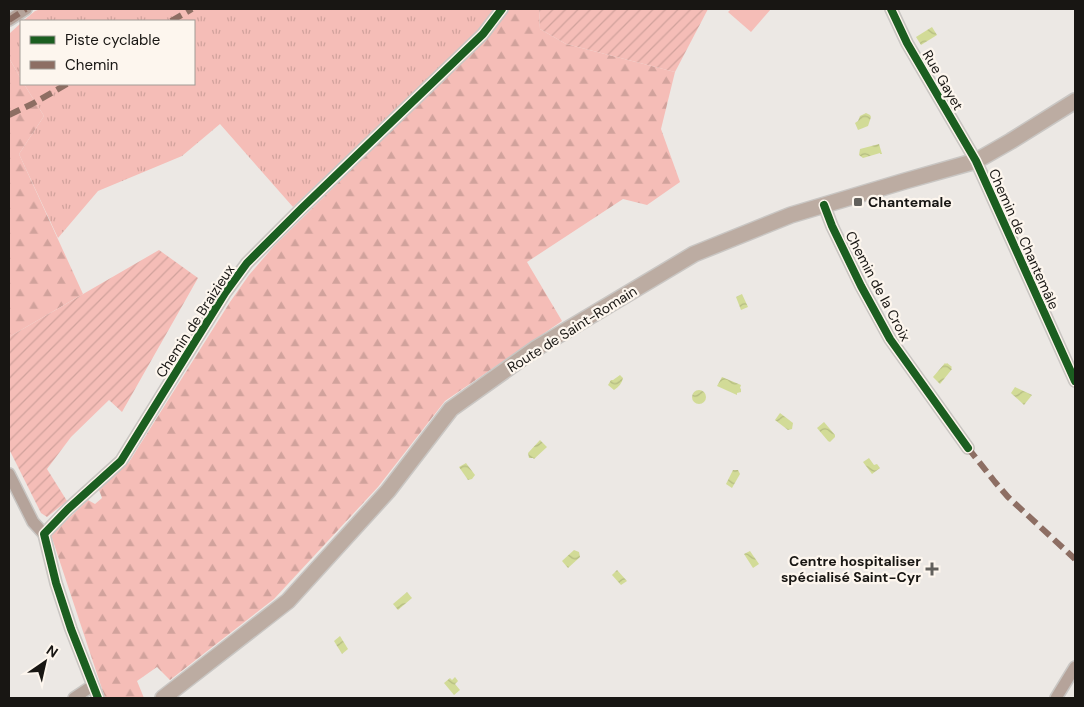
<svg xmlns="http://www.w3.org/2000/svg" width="1084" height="707" viewBox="0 0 1084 707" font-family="'DM Sans',sans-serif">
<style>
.grass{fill:url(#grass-tufts)}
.forest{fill:url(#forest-firs)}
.garden{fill:url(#garden-furrows)}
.pitch{fill:#f5bdb7}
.water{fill:url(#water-waves)}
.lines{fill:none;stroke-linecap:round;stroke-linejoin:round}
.minor-casing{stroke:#c9c6c3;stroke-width:14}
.secondary-casing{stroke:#c9c6c3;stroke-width:18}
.minor{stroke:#b5a39a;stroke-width:11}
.secondary{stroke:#bcaca2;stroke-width:15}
.quiet{stroke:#8d6e63;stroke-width:6;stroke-dasharray:12 6;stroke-linecap:butt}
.cycleway-casing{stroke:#fdf6ee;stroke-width:11}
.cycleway{stroke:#1b5e20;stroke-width:8}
.poi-dot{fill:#62605c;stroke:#fdf6ee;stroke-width:2}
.labels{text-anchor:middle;stroke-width:4.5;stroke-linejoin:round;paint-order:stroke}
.street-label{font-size:14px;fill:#181613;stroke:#fdf6ee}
.poi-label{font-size:14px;font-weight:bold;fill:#181613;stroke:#fdf6ee;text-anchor:start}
</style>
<defs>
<pattern id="grass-tufts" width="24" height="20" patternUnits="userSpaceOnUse" patternTransform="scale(1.25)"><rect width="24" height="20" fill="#f5bdb7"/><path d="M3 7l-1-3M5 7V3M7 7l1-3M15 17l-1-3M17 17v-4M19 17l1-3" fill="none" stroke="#d1a29c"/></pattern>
<pattern id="forest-firs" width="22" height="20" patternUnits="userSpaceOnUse" patternTransform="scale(1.25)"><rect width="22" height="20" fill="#f5bdb7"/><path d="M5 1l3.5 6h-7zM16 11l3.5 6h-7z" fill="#d1a29c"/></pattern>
<pattern id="garden-furrows" width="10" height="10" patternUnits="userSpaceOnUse" patternTransform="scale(1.25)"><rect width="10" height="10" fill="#f5bdb7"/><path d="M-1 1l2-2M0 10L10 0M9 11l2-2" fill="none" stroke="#d1a29c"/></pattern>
<pattern id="water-waves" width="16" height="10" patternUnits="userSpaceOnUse" patternTransform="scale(1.25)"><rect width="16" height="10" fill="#d2db97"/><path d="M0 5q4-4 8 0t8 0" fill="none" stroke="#b4bb81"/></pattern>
</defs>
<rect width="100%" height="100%" fill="#ece8e4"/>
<!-- grass -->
<g class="grass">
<polygon points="41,9 497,9 479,30 293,207 220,124 182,156 98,191 58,238 19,154 44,116 24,84 194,84 194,21 23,21 35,11"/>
<polygon points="21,23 21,79 9,58 9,34"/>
</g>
<!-- forest -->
<g class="forest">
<polygon points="507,9 539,9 540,29 566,44 675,72 661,129 680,182 647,205 623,199 527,262 562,321 445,401 378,487 274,599 170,680 157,667 137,681 144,698 105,698 51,535 88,500 95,504 102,498 99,490 129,462 230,302 249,275 274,246 486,37"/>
<polygon points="9,58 21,79 21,84 24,84 44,116 19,154 83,294 9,337"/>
</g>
<!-- garden -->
<g class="garden">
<polygon points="539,9 708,9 675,72 566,44 540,29"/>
<polygon points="159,250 198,278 122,412 109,400 71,437 47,469 67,501 47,517 41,513 9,449 9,337"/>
</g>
<!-- pitch -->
<polygon class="pitch" points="731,9 771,9 751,32 728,12"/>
<!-- water -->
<g class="water">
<polygon points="932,27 937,35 921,45 916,37"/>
<polygon points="866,113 870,115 871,117 868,126 858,130 855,123 858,121 860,116"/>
<polygon points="879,144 882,154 880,154 880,153 863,158 859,155 860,149"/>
<polygon points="742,294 748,307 741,310 736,297"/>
<polygon points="945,363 946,364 947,363 952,367 951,368 952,369 940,384 933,377"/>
<path d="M620 375 623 378C622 383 619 387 614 390L608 385 611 380H613Z"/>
<polygon points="722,377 741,385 740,388 741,389 741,392 737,393 737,395 717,386"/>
<polygon points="1015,387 1032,395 1024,405 1011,393"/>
<circle cx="699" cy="397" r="7"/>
<polygon points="780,413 793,423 792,429 788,430 775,420"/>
<polygon points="824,422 835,435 835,437 830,442 828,441 817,428"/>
<polygon points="540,440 547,447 534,459 533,458 529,458 528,453"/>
<polygon points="869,458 874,465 877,464 880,468 872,474 863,462"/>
<polygon points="466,463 475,475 472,479 468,480 459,467"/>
<polygon points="733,470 738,470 740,474 732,488 726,484"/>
<polygon points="574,550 579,552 580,557 568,568 562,561"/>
<polygon points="750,551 759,564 753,568 744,554"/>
<polygon points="617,570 627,581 621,585 612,575"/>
<polygon points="407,592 412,598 398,610 393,604"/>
<polygon points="340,636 348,649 342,654 334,641"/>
<polygon points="455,677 458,681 455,684 460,690 454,695 444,683 450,678 452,680"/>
</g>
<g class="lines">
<!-- minor casing -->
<g class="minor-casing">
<g id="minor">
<polyline points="891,9 907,43 976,161 1075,381"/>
<polyline points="9,20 26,9"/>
<polyline points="824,205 832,226 861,286 890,339 968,448"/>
<polyline points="9,474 33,522 44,534"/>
<polyline points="74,698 92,686"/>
<polyline points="98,698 71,629 56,583 44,534 68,509 121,461 225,293 247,263 302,208 483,34 502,9"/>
<polyline points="1056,698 1075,667"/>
</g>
</g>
<!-- secondary casing -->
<g class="secondary-casing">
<polyline id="secondary" points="163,698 288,601 388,491 451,409 535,349 694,254 791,215 905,181 976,161 1011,141 1075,101"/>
</g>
<!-- minor -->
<use href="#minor" class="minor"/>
<!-- secondary -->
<use href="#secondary" class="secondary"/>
<!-- quiet -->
<g class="quiet">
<polyline points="9,20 26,9"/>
<polyline points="171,21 192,9"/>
<polyline points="9,115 32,104 67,84"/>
<polyline points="968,448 995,482 1008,497 1075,559"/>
</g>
<!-- cycleway casing -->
<g class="cycleway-casing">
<g id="cycleway">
<polyline points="891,9 907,43 976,161 1075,381"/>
<polyline points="824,205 832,226 861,286 890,339 968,448"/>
<polyline points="98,698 71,629 56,583 44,534 68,509 121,461 225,293 247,263 302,208 483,34 502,9"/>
</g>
</g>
<!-- cycleway -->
<use href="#cycleway" class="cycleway"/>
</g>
<!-- markers -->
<g class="poi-dot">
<rect x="853" y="197" width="10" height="10" rx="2.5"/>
<path d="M929.5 561.5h5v5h5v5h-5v5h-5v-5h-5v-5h5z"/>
</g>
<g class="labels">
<!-- street labels -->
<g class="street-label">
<text transform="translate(943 80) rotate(60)" y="5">Rue Gayet</text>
<text transform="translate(1024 239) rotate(66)" y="5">Chemin de Chantemâle</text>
<text transform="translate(878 286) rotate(62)" y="5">Chemin de la Croix</text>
<text transform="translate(195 321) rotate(-57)" y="5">Chemin de Braizieux</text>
<text transform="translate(572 329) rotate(-32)" y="5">Route de Saint-Romain</text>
</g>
<!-- poi labels -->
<g class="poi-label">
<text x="868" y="207">Chantemale</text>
<text x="921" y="566" text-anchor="end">Centre hospitaliser<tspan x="921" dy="16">spécialisé Saint-Cyr</tspan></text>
</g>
</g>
<!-- border -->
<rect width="1084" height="707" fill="none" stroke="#181613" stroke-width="20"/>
<!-- legend -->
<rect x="20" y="20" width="175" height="65" fill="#fdf6ee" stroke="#a19c96"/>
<rect x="30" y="36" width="25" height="8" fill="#1b5e20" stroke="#a19c96"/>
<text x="65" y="45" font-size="15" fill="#181613">Piste cyclable</text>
<rect x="30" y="61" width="25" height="8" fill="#8d6e63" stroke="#a19c96"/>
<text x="65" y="70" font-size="15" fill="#181613">Chemin</text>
<!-- north arrow -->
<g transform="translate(45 662) rotate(34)" stroke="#fdf6ee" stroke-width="4" paint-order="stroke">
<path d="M0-4L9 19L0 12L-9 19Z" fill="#181613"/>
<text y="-8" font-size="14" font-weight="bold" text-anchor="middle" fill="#181613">N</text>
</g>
</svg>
